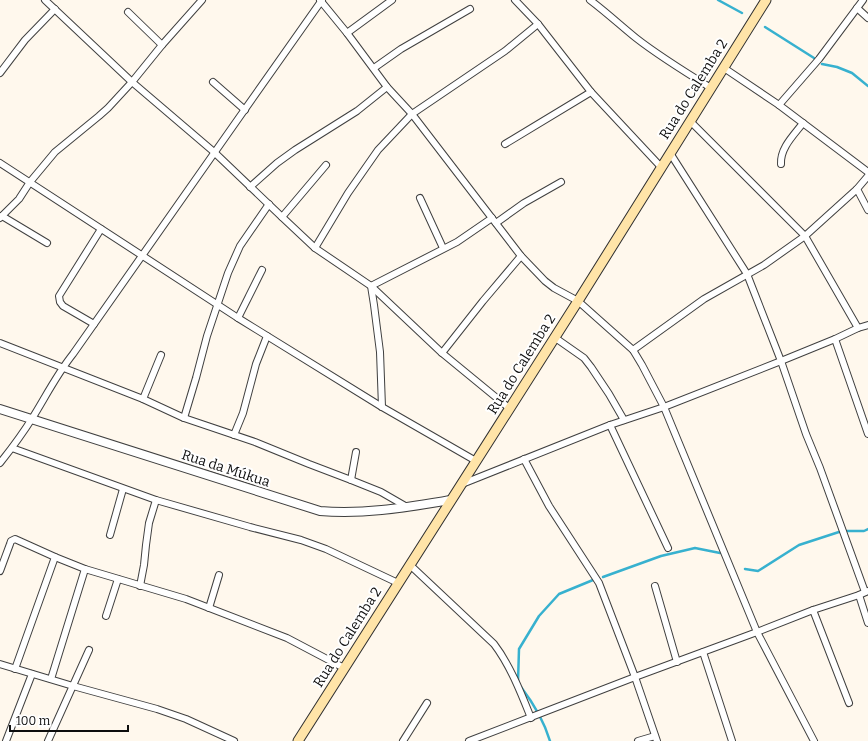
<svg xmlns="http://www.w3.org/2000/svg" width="868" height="741" viewBox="0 0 868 741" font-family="Bitter,serif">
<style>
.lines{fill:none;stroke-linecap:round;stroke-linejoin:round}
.stream{stroke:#37b1cf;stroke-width:2.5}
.minor-casing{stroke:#404040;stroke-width:8}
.tertiary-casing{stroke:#404040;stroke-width:10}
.secondary-casing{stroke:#2f2f2f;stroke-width:11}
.minor{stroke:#fff;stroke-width:6}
.tertiary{stroke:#fff;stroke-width:8}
.secondary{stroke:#ffe4a8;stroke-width:9}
.labels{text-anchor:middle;stroke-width:4;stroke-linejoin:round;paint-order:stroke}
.street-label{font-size:14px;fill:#0d0d0d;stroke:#fff}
</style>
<rect width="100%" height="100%" fill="#fff8ed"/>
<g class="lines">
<!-- stream -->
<g class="stream">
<polyline points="718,0 742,13"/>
<polyline points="765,27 814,58"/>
<polyline points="822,64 837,67 852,73 868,86"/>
<polyline points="745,569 758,571 799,545 842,531 864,531 868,529"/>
<polyline points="603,577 661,556 695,548 720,553"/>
<polyline points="518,682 519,649 539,616 559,594 593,580"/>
<path d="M521 687C534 704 544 721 550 741"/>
</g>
<!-- minor casing -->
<g class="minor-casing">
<g id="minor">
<polyline points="45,0 132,82 214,152 282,217 315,248 371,286 442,353 509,408"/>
<polyline points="320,0 347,33 387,87 412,114 521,256 545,281 554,288 578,301 633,350 642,365 664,407 757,632 814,741"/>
<polyline points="515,0 538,24 591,92 661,167"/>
<path d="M590 0C606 12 620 25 636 38 659 56 685 72 711 88"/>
<polyline points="857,8 868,18"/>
<polyline points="128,12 162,45"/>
<polyline points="347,33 392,0"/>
<polyline points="374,68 401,49 470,9"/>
<polyline points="724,68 779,105 868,172"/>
<polyline points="0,73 25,40 55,9"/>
<polyline points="213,82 245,110"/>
<polyline points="779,105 819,59 863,0"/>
<polyline points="690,121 805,236 858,328"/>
<polyline points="505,144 591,92"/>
<polyline points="670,153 747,274 781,361 806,434 820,468 865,592"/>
<polyline points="0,163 238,318 382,407 476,461"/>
<path d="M781 164C780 148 794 135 803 123"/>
<polyline points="250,187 277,163 295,150 357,111 387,87"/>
<polyline points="857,189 868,210"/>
<polyline points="420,198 443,248"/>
<polyline points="2,216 47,243"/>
<polyline points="282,217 326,165"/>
<polyline points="0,218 19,199 30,182 55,152 99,116 108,108 132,82 162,45 202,0"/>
<polyline points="496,223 524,203 561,182"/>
<polyline points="315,248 348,193 378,150 412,114 505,51 538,24"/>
<polyline points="238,318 262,270"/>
<polyline points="94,324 63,306 60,302 59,296 101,229"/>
<polyline points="554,337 584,358 591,367 609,394 624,420"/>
<polyline points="835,339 868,434"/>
<polyline points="0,343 143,399 184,418 255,442 309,464 351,480 381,492 407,507"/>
<polyline points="633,350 704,299 764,265 805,236 857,189 868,176"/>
<polyline points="442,353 483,301 521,256"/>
<polyline points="143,399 161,355"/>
<polyline points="382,407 380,352 374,305 371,286 457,242 492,218"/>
<polyline points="184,418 196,378 207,336 228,273 240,246 269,204"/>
<polyline points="610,425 668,548"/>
<polyline points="234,435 243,413 256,364 267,336"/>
<polyline points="12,448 156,500 250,527 301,540 326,549 398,583"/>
<polyline points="524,459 549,506 599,583 635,677 657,741"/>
<path d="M0 463C12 448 23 433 33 417 46 396 57 374 73 354 155 236 239 118 322 0"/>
<polyline points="351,480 356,452"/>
<polyline points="462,484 610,425 664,407 781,361 835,339 858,328 868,325"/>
<polyline points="110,535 123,489"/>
<path d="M410 565 494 644C510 665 521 693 531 718"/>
<polyline points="0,571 10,544 11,541 15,539 55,557 85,569 186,599 287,638 344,668"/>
<polyline points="140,586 144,565 146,545 149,523 156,500"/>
<polyline points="655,586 677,662"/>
<polyline points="859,595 868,623"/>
<polyline points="209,608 219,575"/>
<polyline points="813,610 859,595 868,591"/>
<polyline points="106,616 118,579"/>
<polyline points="703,652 732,741"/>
<polyline points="0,664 73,686 157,709 186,719 234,741"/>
<polyline points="15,669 55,557"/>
<polyline points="51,679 85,569"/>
<polyline points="6,741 32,674"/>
<polyline points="48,741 89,650"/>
<polyline points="403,741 427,703"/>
<polyline points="469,741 539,714 635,677 757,632 813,610 849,703"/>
<polyline points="638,741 655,736"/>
</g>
</g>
<!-- tertiary casing -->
<g class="tertiary-casing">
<path id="tertiary" d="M0 409 320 511C364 515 408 507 451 500"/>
</g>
<!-- secondary casing -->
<g class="secondary-casing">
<polyline id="secondary" points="298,741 578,301 766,0"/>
</g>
<!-- minor -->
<use href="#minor" class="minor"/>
<!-- tertiary -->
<use href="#tertiary" class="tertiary"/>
<!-- secondary -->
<use href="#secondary" class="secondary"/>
</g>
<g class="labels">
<!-- street labels -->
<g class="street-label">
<text transform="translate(693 89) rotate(-58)" y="5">Rua do Calemba 2</text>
<text transform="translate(521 364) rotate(-58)" y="5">Rua do Calemba 2</text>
<text transform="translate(226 468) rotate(18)" y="5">Rua da Múkua</text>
<text transform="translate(347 637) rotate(-58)" y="5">Rua do Calemba 2</text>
</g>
</g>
<!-- scale -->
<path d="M10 725v6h118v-6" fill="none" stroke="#0d0d0d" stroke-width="2"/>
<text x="16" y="725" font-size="12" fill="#0d0d0d" stroke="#ffffff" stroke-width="3" paint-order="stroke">100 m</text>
</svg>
